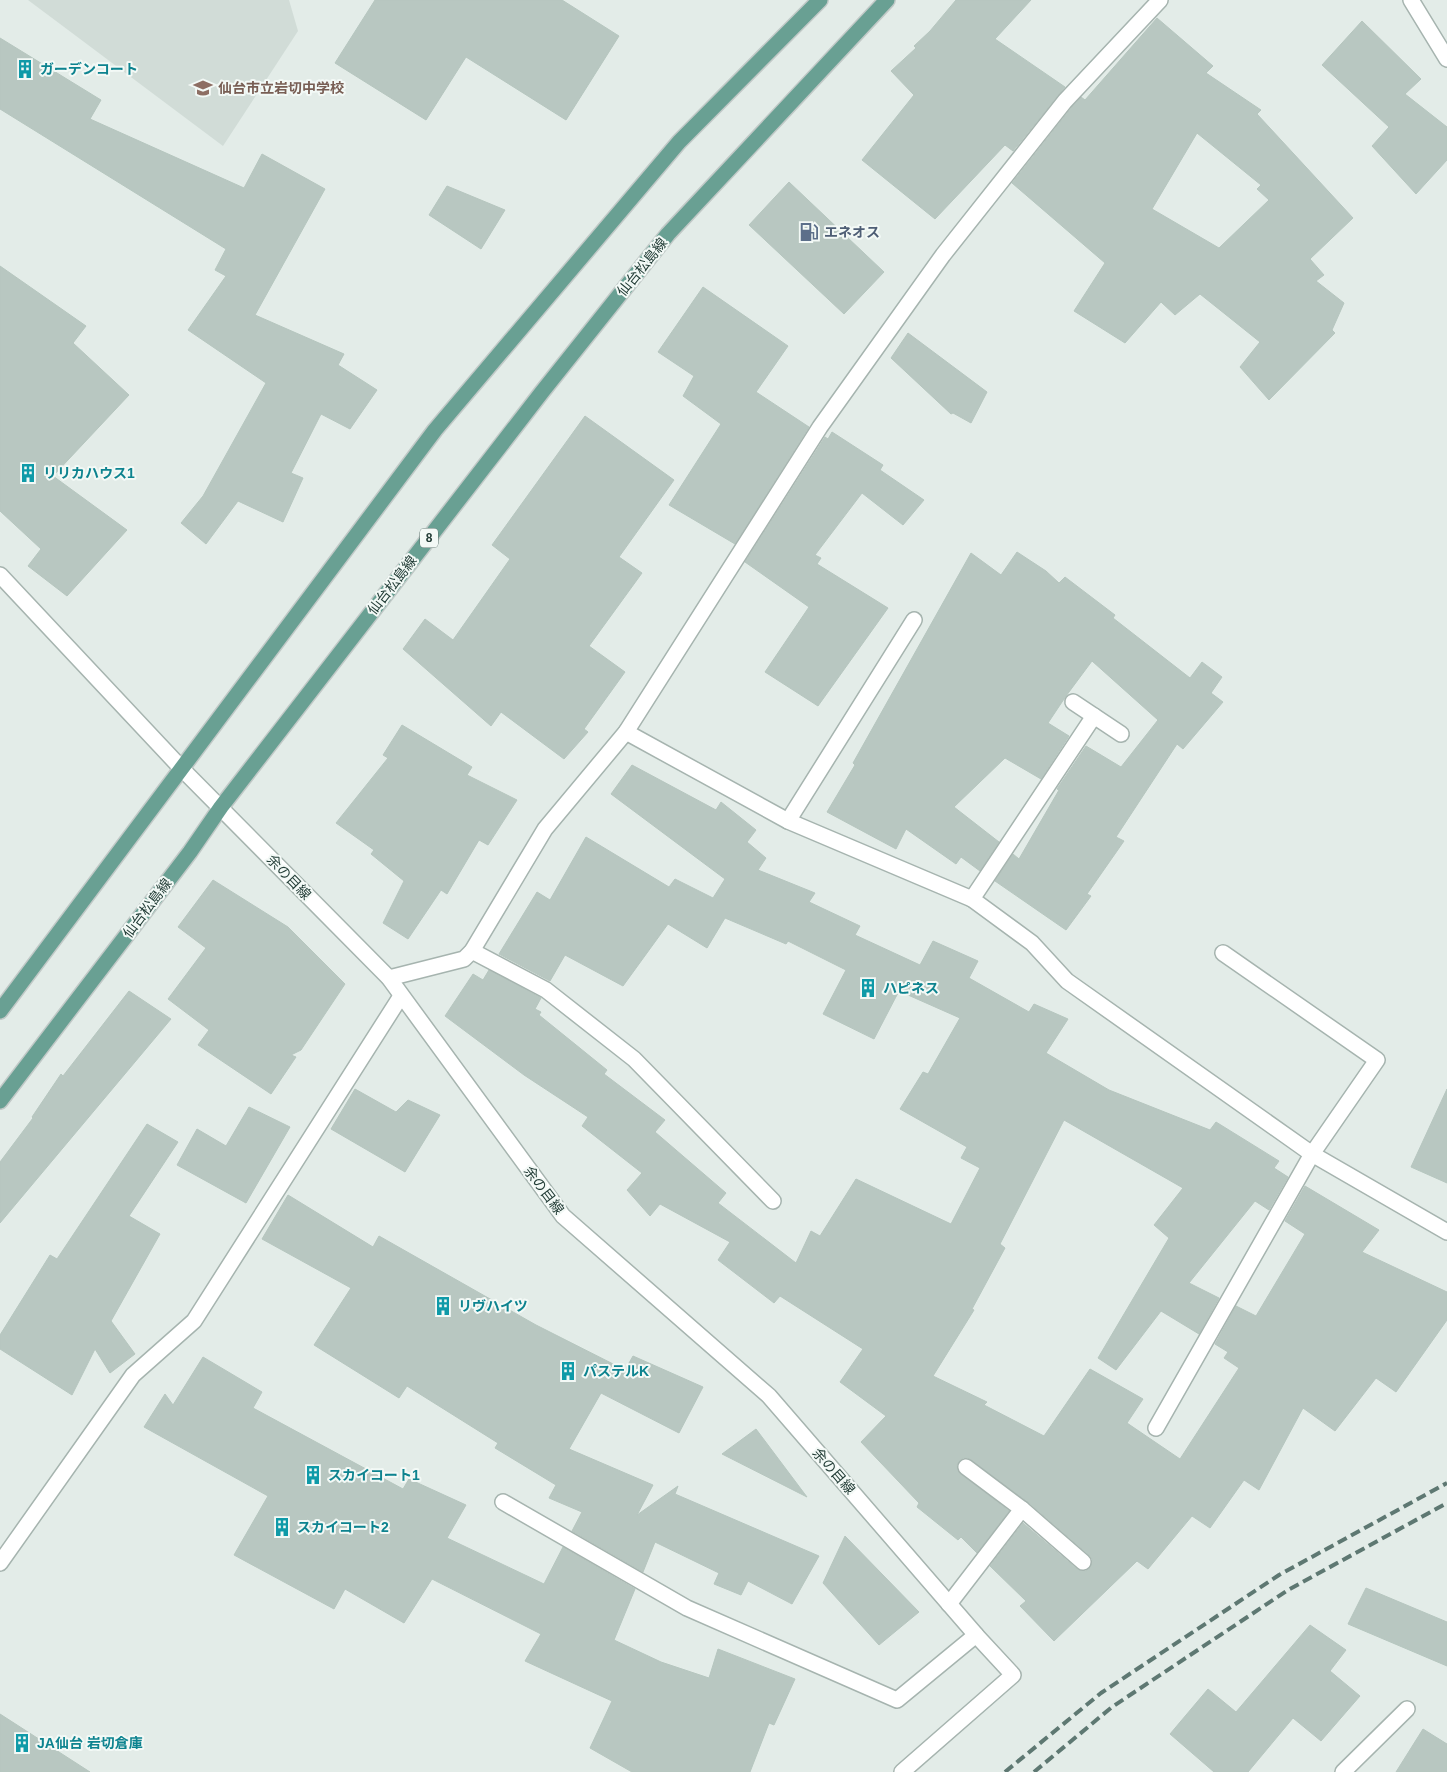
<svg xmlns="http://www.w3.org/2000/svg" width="1447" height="1772" viewBox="0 0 1447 1772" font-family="Arial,'Noto Sans JP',sans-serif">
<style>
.built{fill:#d1dcd7}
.building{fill:#b8c7c1;stroke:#b6c6bf;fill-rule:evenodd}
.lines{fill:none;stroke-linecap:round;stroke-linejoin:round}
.minor-casing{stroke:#a6b4af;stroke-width:18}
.major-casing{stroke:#c1c9c7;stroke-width:18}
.minor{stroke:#fff;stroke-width:15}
.major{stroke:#69a093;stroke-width:15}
.rail{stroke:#5e7872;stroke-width:4;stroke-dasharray:10 5;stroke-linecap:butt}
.labels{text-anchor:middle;stroke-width:4;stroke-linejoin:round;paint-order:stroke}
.shield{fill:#f3f9f6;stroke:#617570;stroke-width:1}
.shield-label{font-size:12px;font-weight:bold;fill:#233d37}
.culture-label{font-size:14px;font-weight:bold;fill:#0d838f;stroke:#f3f9f6;text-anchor:start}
.education-label{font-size:14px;font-weight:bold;fill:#785e54;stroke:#f3f9f6;text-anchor:start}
.service-label{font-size:14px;font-weight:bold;fill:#4e5e75;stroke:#f3f9f6;text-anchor:start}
.street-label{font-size:14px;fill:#233d37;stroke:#f3f9f6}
</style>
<rect width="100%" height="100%" fill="#e3ece8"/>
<!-- built -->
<polygon class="built" points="28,0 289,0 298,31 223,146"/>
<!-- building -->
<g class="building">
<polygon points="375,0 562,0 619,36 566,120 466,57 426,120 335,63"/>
<polygon points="956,0 1031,0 995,39 1065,87 1013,151 1005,145 935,219 862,160 914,95 891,71 916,48 914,46 930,31"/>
<path d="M1157 18 1213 66 1206 73 1261 110 1257 114 1353 218 1310 259 1324 275 1316 281 1344 303 1332 330 1335 333 1269 400 1240 367 1260 342 1200 294 1175 315 1161 302 1125 343 1074 311 1105 263 1012 183 1072 107 1081 97 1085 100ZM1197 133 1261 185 1257 189 1269 200 1219 248 1152 209Z"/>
<polygon points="1362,21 1421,79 1405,94 1447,127 1447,160 1416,194 1372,146 1389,127 1322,65"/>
<polygon points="0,38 101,100 90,119 244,188 262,154 325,189 255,315 344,354 338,365 377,390 350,429 321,414 291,473 303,478 283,522 238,501 206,544 181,523 203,496 266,383 188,330 226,276 215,270 226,249 0,109"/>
<polygon points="789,182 884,272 844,314 749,225"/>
<polygon points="447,186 505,210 481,249 429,215"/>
<polygon points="0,266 86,326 73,343 129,395 53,476 127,530 67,596 28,566 41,549 0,511"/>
<polygon points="703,287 788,346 756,392 809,427 735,544 669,505 721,424 683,396 694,376 658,352"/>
<polygon points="908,333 987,392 971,423 953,413 951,414 891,358"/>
<polygon points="585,416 674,480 619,557 642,573 589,646 625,672 584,729 588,732 564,759 501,712 491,726 403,649 425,619 453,640 510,559 492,545"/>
<polygon points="832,432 883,465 880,470 924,500 903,525 862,493 815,555 821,558 817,564 888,608 818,706 765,672 809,607 745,562 825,437 828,439"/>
<polygon points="1017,552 1046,571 1059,583 1065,577 1115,615 1113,618 1190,678 1202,662 1222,677 1211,693 1223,702 1183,749 1177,744 1116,837 1124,841 1087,894 1091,896 1066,930 995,881 1013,854 1019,859 1059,790 1057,789 1086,746 1121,767 1158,720 1092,661 1066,696 1048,723 1069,736 1041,779 1005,758 954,807 999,842 980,871 961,857 956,864 906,829 896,849 827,812 855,765 853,763 971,553 1001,575"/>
<polygon points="402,725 472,767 467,775 517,800 488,845 479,840 447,894 441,890 408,939 383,923 404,881 371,854 374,850 336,823 388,758 383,755"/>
<polygon points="632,765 716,810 721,802 756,830 747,842 766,858 758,870 815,893 809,902 860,926 855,935 920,965 933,941 978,961 969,978 1029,1012 1034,1004 1068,1019 1046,1053 1109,1090 1210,1130 1216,1122 1279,1161 1274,1168 1288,1177 1269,1210 1255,1201 1189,1283 1219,1298 1199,1334 1161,1311 1116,1370 1098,1358 1169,1238 1154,1225 1183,1188 1064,1120 1000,1244 1005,1248 972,1309 974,1310 933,1376 987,1402 984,1405 1044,1436 1090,1369 1143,1399 1127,1423 1180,1459 1239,1368 1224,1358 1228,1352 1215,1344 1236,1306 1256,1316 1305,1234 1285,1221 1305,1186 1379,1230 1362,1252 1447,1292 1447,1320 1396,1392 1376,1378 1335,1431 1303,1408 1259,1490 1244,1480 1210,1528 1192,1516 1148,1569 1137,1561 1054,1641 1020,1606 1026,1601 990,1566 1023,1523 1077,1569 1086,1571 1090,1568 1092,1559 1089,1555 1028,1502 968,1458 963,1458 959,1461 957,1465 958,1471 1009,1511 977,1553 961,1537 958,1540 917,1507 919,1503 861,1442 886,1416 840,1382 863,1349 780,1296 774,1303 718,1260 730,1242 660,1204 650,1216 627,1190 642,1173 582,1126 588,1117 524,1075 445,1016 473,974 483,980 489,970 541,998 535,1009 541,1012 539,1015 607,1070 604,1074 665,1120 655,1132 726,1193 718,1203 796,1263 811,1231 820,1236 856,1179 951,1224 980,1168 961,1158 967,1147 900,1109 923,1072 928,1074 960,1018 899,991 874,1039 823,1014 846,970 788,941 786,944 725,918 707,948 668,924 623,986 565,955 550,981 499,954 537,892 550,900 586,837 669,887 675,879 713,898 725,879 611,794"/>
<polygon points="213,880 288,927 345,984 301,1050 291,1055 296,1057 271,1094 198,1045 209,1030 168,999 206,948 178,927"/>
<polygon points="129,991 171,1019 0,1223 0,1162 33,1118 32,1117 61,1074 63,1076"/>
<polygon points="355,1089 396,1112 408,1100 440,1115 405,1172 331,1129"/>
<polygon points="1447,1089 1447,1183 1411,1167"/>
<polygon points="249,1107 290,1127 246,1203 177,1165 197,1129 226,1146"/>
<polygon points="147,1124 178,1142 129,1216 160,1234 111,1321 135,1354 110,1373 95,1349 72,1395 0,1349 0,1335 50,1255 57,1259"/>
<polygon points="288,1195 373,1247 379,1236 536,1325 625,1370 633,1356 703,1387 679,1433 601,1393 569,1449 653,1485 637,1515 678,1486 675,1494 819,1556 792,1604 748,1581 741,1595 714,1584 719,1573 655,1542 643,1572 572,1531 582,1512 549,1498 556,1485 495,1448 498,1443 407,1386 399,1398 314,1345 351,1288 262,1239"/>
<polygon points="203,1357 262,1392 253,1408 403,1489 409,1479 466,1505 447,1538 544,1584 563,1547 635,1589 614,1640 661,1662 709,1678 718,1649 795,1679 774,1725 769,1723 750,1772 632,1772 590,1748 612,1701 525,1661 541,1634 432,1579 404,1623 345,1589 334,1609 234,1555 268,1496 144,1427 165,1394 173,1405"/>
<polygon points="756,1429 807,1497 722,1454"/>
<polygon points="845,1536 919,1612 879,1645 823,1583"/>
<polygon points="1366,1588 1447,1622 1447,1666 1348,1624"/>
<polygon points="1310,1625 1346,1650 1330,1671 1360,1696 1321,1741 1293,1718 1248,1772 1214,1772 1170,1734 1208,1689 1236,1712"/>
<polygon points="0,1714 90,1772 0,1772"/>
<polygon points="1423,1729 1447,1744 1447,1772 1396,1772"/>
</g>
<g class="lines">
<!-- minor casing -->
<g class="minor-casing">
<g id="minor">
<polyline points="1411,0 1447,59"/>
<polyline points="0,575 182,769 389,978 563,1216 769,1396 976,1635 1013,1675 902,1772"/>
<polyline points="1073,702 1121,734"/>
<polyline points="626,732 788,821 972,899 1032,943 1067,981 1312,1154 1447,1232"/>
<polyline points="788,821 914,620"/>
<polyline points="972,899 1094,716"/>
<polyline points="472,951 546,990 634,1059 773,1201"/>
<polyline points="389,978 464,959 472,951 545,829 626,732 820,427 943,255 1065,101 1160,0"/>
<polyline points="1156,1428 1312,1154 1377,1060 1223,953"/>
<polyline points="966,1467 1022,1509 1083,1562"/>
<polyline points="503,1502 687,1608 897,1700 976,1635"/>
<polyline points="0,1563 133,1375 194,1321 401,996"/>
<polyline points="949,1604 1022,1509"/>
<polyline points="1343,1772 1407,1709"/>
</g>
</g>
<!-- major casing -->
<g class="major-casing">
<g id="major">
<polyline points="0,1011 435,430 679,142 820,0"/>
<polyline points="0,1101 190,852 221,807 542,392 668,234 887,0"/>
</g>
</g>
<!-- minor -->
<use href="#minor" class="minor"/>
<!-- major -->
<use href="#major" class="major"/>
<!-- rail -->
<g class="rail">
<polyline points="1005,1772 1101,1693 1279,1575 1447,1483"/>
<polyline points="1034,1772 1112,1707 1288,1590 1447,1503"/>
</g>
</g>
<!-- icons -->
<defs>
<g id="building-bare" transform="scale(1.5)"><path d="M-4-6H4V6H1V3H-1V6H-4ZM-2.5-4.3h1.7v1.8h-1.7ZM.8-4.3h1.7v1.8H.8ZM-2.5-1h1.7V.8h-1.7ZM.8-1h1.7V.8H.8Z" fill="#0f9aa8" stroke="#f3f9f6" stroke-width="2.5" paint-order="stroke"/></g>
<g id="school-bare" transform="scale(1.5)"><path d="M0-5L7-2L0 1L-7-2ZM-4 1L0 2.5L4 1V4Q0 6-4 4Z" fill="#8d6e63" stroke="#f3f9f6" stroke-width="2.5" paint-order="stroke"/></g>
<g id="fuel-bare" transform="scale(1.5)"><path d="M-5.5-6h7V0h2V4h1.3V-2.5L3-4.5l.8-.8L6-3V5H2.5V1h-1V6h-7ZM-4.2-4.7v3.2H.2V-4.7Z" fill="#5c6f8a" stroke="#f3f9f6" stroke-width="2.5" paint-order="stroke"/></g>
</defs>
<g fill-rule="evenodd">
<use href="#building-bare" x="25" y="69"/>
<use href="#school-bare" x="203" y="88"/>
<use href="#fuel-bare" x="809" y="232"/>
<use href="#building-bare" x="28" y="473"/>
<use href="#building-bare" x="868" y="988"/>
<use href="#building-bare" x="443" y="1306"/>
<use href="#building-bare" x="568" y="1371"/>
<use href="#building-bare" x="313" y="1475"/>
<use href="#building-bare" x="282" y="1527"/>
<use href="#building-bare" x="22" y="1743"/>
</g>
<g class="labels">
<!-- shield labels -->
<rect class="shield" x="420" y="528.5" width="18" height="19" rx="4"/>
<g class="shield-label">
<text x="429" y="542">8</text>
</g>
<!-- culture labels -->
<g class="culture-label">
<text x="40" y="74">ガーデンコート</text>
<text x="43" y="478">リリカハウス1</text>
<text x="883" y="993">ハピネス</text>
<text x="458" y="1311">リヴハイツ</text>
<text x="583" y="1376">パステルK</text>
<text x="328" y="1480">スカイコート1</text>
<text x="297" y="1532">スカイコート2</text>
<text x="37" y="1748">JA仙台 岩切倉庫</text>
</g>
<!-- education labels -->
<g class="education-label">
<text x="218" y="93">仙台市立岩切中学校</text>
</g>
<!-- service labels -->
<g class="service-label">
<text x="824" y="237">エネオス</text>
</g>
<!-- street labels -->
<g class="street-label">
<text transform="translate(642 267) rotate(-51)" y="5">仙台松島線</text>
<text transform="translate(392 585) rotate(-52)" y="5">仙台松島線</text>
<text transform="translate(289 877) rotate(46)" y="5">余の目線</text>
<text transform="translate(147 908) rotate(-53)" y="5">仙台松島線</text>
<text transform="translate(544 1190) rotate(53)" y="5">余の目線</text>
<text transform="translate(834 1471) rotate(49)" y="5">余の目線</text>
</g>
</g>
</svg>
